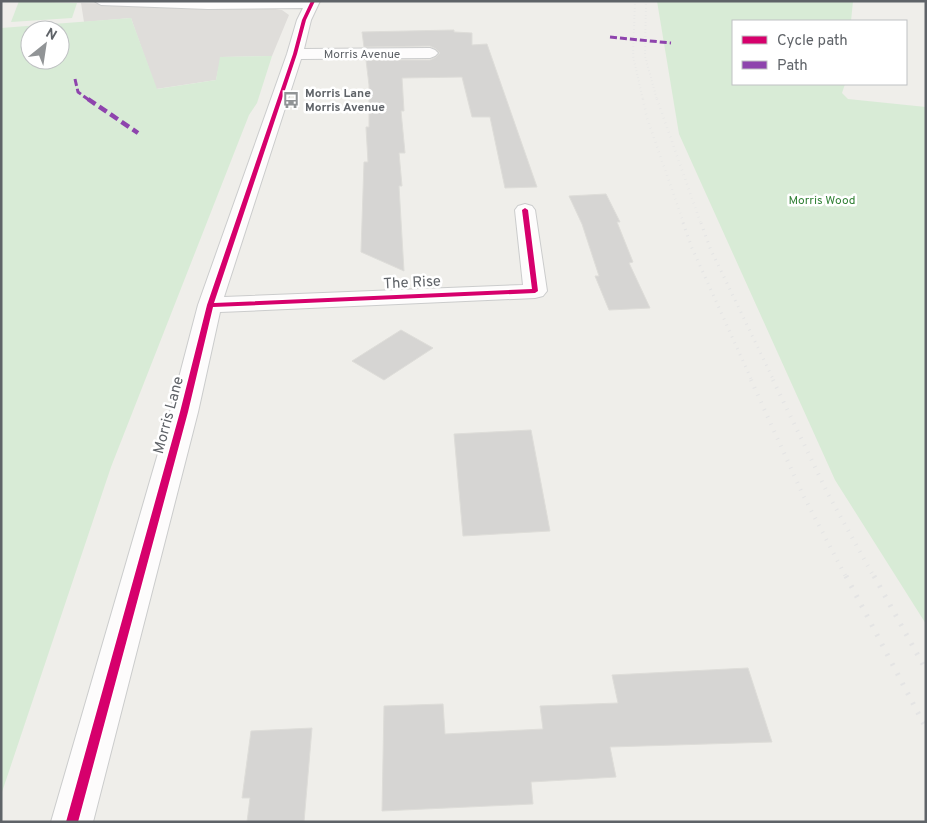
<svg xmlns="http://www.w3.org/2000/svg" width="927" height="823" viewBox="0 0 927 823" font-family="Overpass,sans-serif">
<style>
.industrial{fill:#dfddda}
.green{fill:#d8ebd6;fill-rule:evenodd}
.building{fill:#d6d5d3;stroke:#deddd9}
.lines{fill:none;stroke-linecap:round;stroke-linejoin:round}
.minor-casing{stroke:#cbcccc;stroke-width:2}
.minor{fill:#fdfcfc;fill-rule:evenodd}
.rail-far4{stroke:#e4e4e4;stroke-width:2;stroke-dasharray:0.5 3;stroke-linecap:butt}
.rail-far3{stroke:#e4e4e4;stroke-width:2.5;stroke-dasharray:0.5 4.5;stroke-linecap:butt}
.rail-far2{stroke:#e4e4e4;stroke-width:3;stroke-dasharray:1 5.5;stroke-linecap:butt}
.rail-far1{stroke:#e4e4e4;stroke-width:4;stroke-dasharray:1 7;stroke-linecap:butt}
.rail{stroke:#e4e4e4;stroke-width:5;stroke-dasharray:2 9;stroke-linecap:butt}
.quiet-far1{stroke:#8e44ad;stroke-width:3;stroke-dasharray:7 3;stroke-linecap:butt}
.quiet{stroke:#8e44ad;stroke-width:4.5;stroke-dasharray:9 4.5;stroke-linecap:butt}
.cycleway-casing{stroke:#fff;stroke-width:3}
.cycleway{fill:#d6006c;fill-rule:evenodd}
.labels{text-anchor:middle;stroke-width:5;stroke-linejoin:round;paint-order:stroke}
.far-street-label{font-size:12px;fill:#5f6368;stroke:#fff}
.far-poi-label{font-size:12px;font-weight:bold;fill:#5f6368;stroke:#fff;text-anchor:start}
.far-park-label{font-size:12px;fill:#348238;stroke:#fff}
.street-label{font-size:15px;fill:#5f6368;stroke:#fff}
</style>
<rect width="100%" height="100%" fill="#efeeea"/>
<!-- industrial -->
<polygon class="industrial" points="81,3 269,8 282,10 289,15 272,56 221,57 216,80 156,89 131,18 84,22"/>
<!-- green -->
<g class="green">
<polygon points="19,1 77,3 72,18 11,22"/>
<polygon points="657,1 853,1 851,21 733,21 733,84 845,84 842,93 848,99 926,107 926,624 835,480 679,134"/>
<path d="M131 18 157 89 216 80 220 57 272 56 257 103 249 115 111 467 1 795V28ZM30 30H60V60H30Z"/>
</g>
<!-- building -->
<g class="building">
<polygon points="454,30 454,32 472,33 472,45 487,44 537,187 505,188 490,117 472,117 462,77 402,78 404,111 401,111 405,153 399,153 402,186 399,186 404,271 361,252 364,162 368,162 366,127 369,127 369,85 366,60 430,60 436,57 440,53 436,49 430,46 364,47 362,32"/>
<polygon points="606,194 620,222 617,222 633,262 629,263 650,308 609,310 595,276 599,276 582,224 569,196"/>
<polygon points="401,330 433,348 384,380 352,361"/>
<polygon points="531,430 550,531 463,536 454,434"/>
<polygon points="748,668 772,742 610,747 616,777 531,782 533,804 382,811 384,706 443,704 445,734 543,729 540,706 618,703 612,675"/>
<polygon points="312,728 304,822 247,822 250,798 242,798 251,731"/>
</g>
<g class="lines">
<!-- minor casing -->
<g class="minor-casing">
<polygon id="minor" points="94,1 320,1 311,20 304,49 430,48 435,50 438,53 435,56 430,58 301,59 224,297 523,285 515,210 518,206 525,204 532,206 535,210 547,291 543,296 535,298 220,312 198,412 93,822 51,822 170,412 198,305 287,54 297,20 303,8 208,9 101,5"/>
</g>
<!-- minor -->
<use href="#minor" class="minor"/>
<!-- rail-far4 -->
<g class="rail-far4">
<polyline points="635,1 633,56 643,100"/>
<polyline points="646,1 645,56 657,100"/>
</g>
<!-- rail-far3 -->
<g class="rail-far3">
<polyline points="643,99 647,118 684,224"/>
<polyline points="657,99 701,224"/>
</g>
<!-- rail-far2 -->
<g class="rail-far2">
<polyline points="683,223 692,248 752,381"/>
<polyline points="701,223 710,248 774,381"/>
</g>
<!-- rail-far1 -->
<g class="rail-far1">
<polyline points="751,380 803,495 846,577"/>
<polyline points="773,380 828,494 874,577"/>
</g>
<!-- rail -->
<g class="rail">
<polyline points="846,576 926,728"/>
<polyline points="874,576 926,670"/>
</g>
<!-- quiet-far1 -->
<g class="quiet-far1">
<polyline points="610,37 671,43"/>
<polyline points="75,79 78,92 89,100"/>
</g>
<!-- quiet -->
<polyline class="quiet" points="88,99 138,133"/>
<!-- cycleway casing -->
<g class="cycleway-casing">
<polygon id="cycleway" points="311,1 315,1 306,20 297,54 214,303 532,289 522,210 525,208 528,210 538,291 535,293 213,307 188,412 78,822 66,822 180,412 207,305 293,54 302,20"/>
</g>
<!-- cycleway -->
<use href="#cycleway" class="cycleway"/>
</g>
<!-- icons -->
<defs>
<g id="bus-bare" transform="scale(1.35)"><path d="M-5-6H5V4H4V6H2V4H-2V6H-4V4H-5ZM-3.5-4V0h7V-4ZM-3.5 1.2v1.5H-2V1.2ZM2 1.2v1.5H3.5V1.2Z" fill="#919496" stroke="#fff" stroke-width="2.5" paint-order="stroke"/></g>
</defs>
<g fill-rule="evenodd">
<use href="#bus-bare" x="291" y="100"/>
</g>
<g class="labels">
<!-- far-street labels -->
<g class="far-street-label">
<text x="362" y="58">Morris Avenue</text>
</g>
<!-- far-poi labels -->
<g class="far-poi-label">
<text x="305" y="97">Morris Lane<tspan x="305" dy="14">Morris Avenue</tspan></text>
</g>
<!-- far-park labels -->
<g class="far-park-label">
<text x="822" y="204">Morris Wood</text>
</g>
<!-- street labels -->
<g class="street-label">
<text transform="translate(412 282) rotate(-3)" y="5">The Rise</text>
<text transform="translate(168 415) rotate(-75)" y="5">Morris Lane</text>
</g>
</g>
<!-- border -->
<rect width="927" height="823" fill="none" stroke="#5f6368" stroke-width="5"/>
<!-- legend -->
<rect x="732" y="20" width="175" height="65" fill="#ffffff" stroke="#bfc1c3"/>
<rect x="742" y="36" width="25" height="8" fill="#d6006c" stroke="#bfc1c3"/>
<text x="777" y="45" font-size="15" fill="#5f6368">Cycle path</text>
<rect x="742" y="61" width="25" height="8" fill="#8e44ad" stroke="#bfc1c3"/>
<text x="777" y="70" font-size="15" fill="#5f6368">Path</text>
<!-- north arrow -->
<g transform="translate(45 45) rotate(30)"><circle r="24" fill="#ffffff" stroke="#bfc1c3"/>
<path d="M0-4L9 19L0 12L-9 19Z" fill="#919496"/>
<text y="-8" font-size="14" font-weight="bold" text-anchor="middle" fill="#5f6368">N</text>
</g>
</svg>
